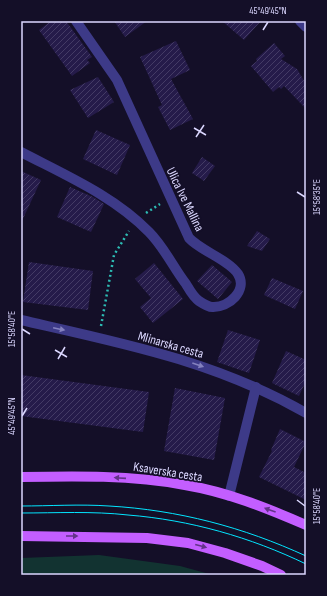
<svg xmlns="http://www.w3.org/2000/svg" width="327" height="596" viewBox="0 0 327 596" font-family="'Sofia Sans Condensed',sans-serif">
<style>
.grass{fill:#123331}
.building{fill:url(#building-hatch)}
.lines{fill:none;stroke-linecap:round;stroke-linejoin:round}
.path{stroke:#2dbcb4;stroke-width:2.5;stroke-dasharray:2 3;stroke-linecap:butt}
.minor{stroke:#3d3a88;stroke-width:10}
.major{stroke:#c35eff;stroke-width:10}
.tram{stroke:#03e5ff;stroke-width:1}
.oneway{fill:#8481be}
.oneway2{fill:#633389}
.ticks{fill:none;stroke:#dbd7ff;stroke-width:1.5}
.labels{text-anchor:middle;stroke-width:3.5;stroke-linejoin:round;paint-order:stroke}
.street-label{font-size:13px;fill:#dbd7ff;stroke:#140f28}
.neatline{fill:none;stroke:#dbd7ff;stroke-width:1.5}
.ticks-label{font-size:10px;text-anchor:middle;fill:#dbd7ff}
</style>
<defs>
<pattern id="building-hatch" width="6" height="6" patternUnits="userSpaceOnUse"><rect width="6" height="6" fill="#251b4a"/><path d="M-1 1l2-2M0 6l6-6M5 7l2-2" fill="none" stroke="#443b65"/></pattern>
</defs>
<rect width="100%" height="100%" fill="#140f28"/>
<!-- grass -->
<polygon class="grass" points="99,555 180,566 213,575 21,575 21,558"/>
<!-- building -->
<g class="building">
<polygon points="51,21 66,21 92,57 87,60 90,63 72,76 39,30"/>
<polygon points="114,21 147,21 125,37"/>
<polygon points="222,21 261,21 244,40"/>
<polygon points="176,41 190,70 171,79 193,119 170,130 158,107 162,105 140,57"/>
<polygon points="274,43 285,56 281,59 297,69 306,84 306,109 284,86 281,89 279,87 273,92 251,66 257,61 256,59"/>
<polygon points="98,77 114,102 88,118 70,90"/>
<polygon points="96,130 130,145 117,175 83,159"/>
<polygon points="202,157 215,166 204,181 192,173"/>
<polygon points="21,171 41,180 21,223"/>
<polygon points="70,187 93,197 104,204 91,232 57,217"/>
<polygon points="257,231 270,239 262,251 247,246"/>
<polygon points="29,262 93,271 88,310 23,302"/>
<polygon points="154,263 183,299 153,323 140,307 151,298 135,279"/>
<polygon points="212,265 232,282 218,299 197,281"/>
<polygon points="272,278 303,291 295,309 264,295"/>
<polygon points="228,330 260,340 249,373 217,362"/>
<polygon points="286,351 306,360 306,381 299,396 272,383"/>
<polygon points="21,375 149,392 143,432 21,416"/>
<polygon points="175,388 225,398 214,460 164,451"/>
<polygon points="280,429 306,442 294,467 306,473 306,500 259,477 272,451 271,450"/>
</g>
<g class="lines">
<!-- path -->
<g class="path">
<polyline points="146,213 160,204"/>
<polyline points="101,326 114,255 129,231"/>
</g>
<!-- minor -->
<g class="minor">
<polyline points="300,21 306,27"/>
<path d="M21 152C65 175 114 196 149 232 164 247 173 267 186 284 189 289 193 297 199 301 202 303 208 307 212 307 229 308 248 290 238 274 229 260 201 251 189 238L117 80 76 21"/>
<path d="M21 320C122 343 215 361 306 413"/>
<polyline points="229,496 256,387"/>
</g>
<!-- major -->
<g class="major">
<path d="M21 477C76 476 131 475 185 485 227 492 267 508 306 525"/>
<polyline points="21,536 147,538 188,543 225,553 262,566 281,575"/>
</g>
<!-- tram -->
<g class="tram">
<path d="M21 506C50 506 80 504 109 506 178 510 243 527 306 556"/>
<path d="M21 513C56 513 93 511 128 515 190 520 250 537 306 564"/>
</g>
</g>
<!-- one-way arrows -->
<defs><path id="oneway-solid" d="M-6-.8H1V-3.2L6.5 0L1 3.2V.8H-6Z"/></defs>
<g class="oneway">
<use href="#oneway-solid" transform="translate(59 329) rotate(12)"/>
<use href="#oneway-solid" transform="translate(198 365) rotate(19)"/>
</g>
<g class="oneway2">
<use href="#oneway-solid" transform="translate(120 478) rotate(-176)"/>
<use href="#oneway-solid" transform="translate(270 510) rotate(-160)"/>
<use href="#oneway-solid" transform="translate(72 536)"/>
<use href="#oneway-solid" transform="translate(201 546) rotate(15)"/>
</g>
<!-- ticks -->
<path class="ticks" d="M263 30 268 22M194 128 206 135M196 137 204 125M297 192 305 197M22 329 30 334M55 350 67 357M58 359 65 347M22 416 27 408M297 500 305 506"/>
<g class="labels">
<!-- street labels -->
<g class="street-label">
<text transform="translate(186 199) rotate(64)" y="5">Ulica Ive Mallina</text>
<text transform="translate(171 344) rotate(16)" y="5">Mlinarska cesta</text>
<text transform="translate(168 471) rotate(9)" y="5">Ksaverska cesta</text>
</g>
</g>
<!-- border -->
<rect width="327" height="596" fill="none" stroke="#140f28" stroke-width="44"/>
<rect x="22" y="22" width="283" height="552" class="neatline"/>
<g class="ticks-label">
<text x="268" y="14">45°49'45"N</text>
<text transform="translate(316 197) rotate(-90)" y="4">15°58'35"E</text>
<text transform="translate(11 329) rotate(-90)" y="4">15°58'40"E</text>
<text transform="translate(11 416) rotate(-90)" y="4">45°49'45"N</text>
<text transform="translate(316 506) rotate(-90)" y="4">15°58'40"E</text>
</g>
</svg>
